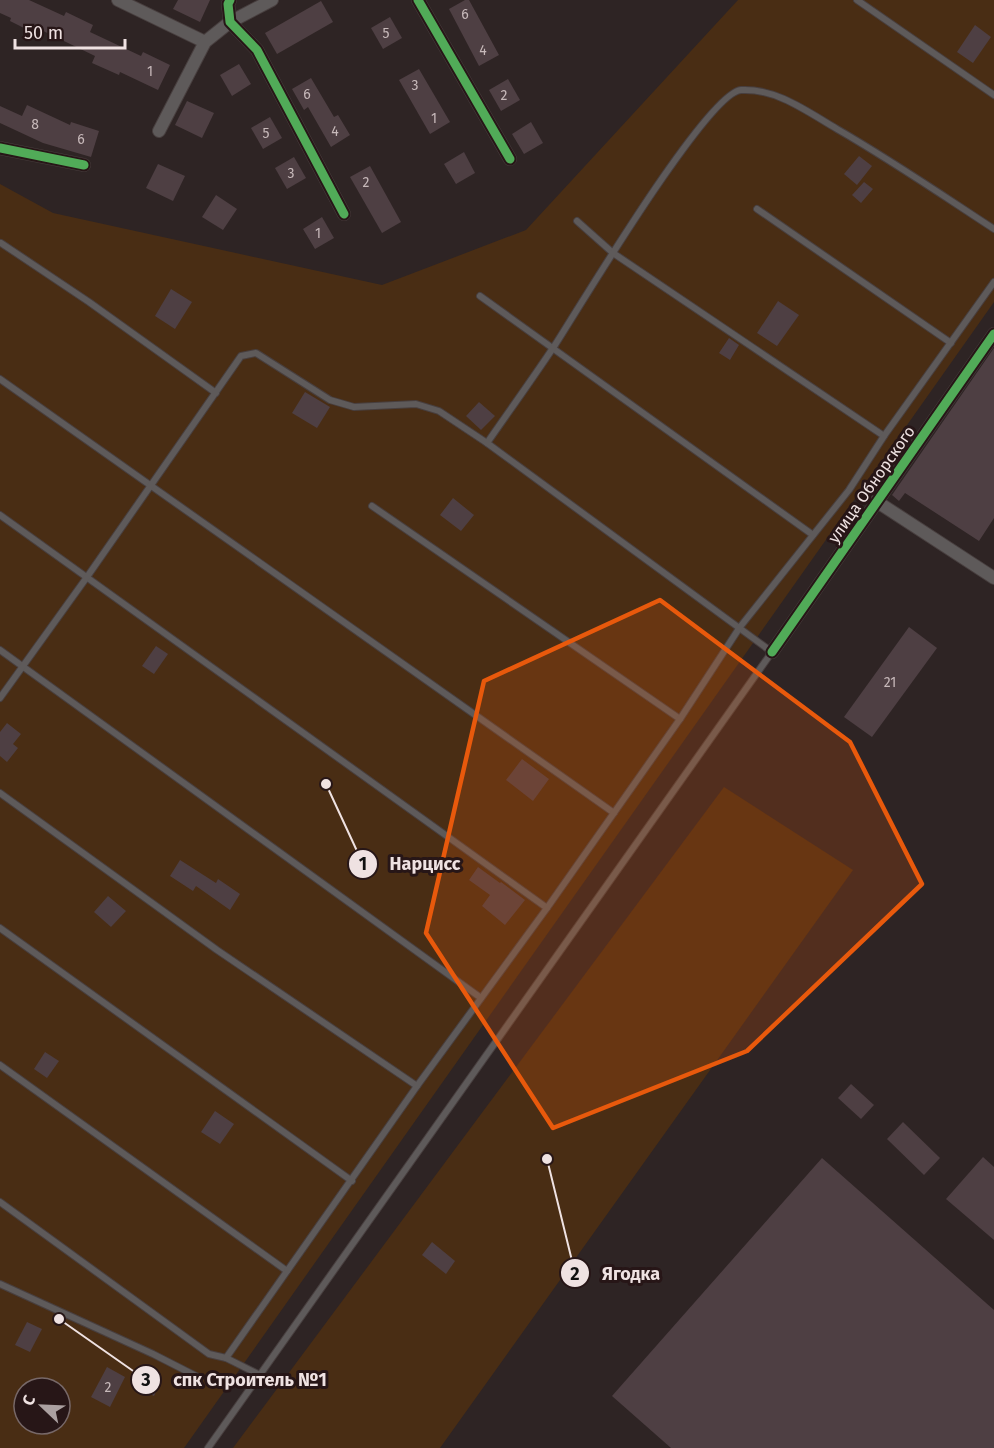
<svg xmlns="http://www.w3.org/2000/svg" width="994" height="1448" viewBox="0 0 994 1448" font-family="'Fira Sans',sans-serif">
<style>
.green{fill:#492d14;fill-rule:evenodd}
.building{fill:#4e3f43}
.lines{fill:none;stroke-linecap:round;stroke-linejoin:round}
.lane-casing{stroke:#483f3f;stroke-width:8}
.street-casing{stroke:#483f3f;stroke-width:14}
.lane{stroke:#5e5a5a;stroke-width:6}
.street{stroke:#5e5a5a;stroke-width:12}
.cycleway-casing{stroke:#271617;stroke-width:13}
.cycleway{stroke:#51ab58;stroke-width:9}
.marked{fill:#e8590c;fill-opacity:0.2;stroke:#e8590c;stroke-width:4.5;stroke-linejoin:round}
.labels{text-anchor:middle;stroke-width:6;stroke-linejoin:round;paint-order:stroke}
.number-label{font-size:14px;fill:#c7b9ba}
.street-label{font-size:16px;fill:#efe2e2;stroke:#271617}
.leader{fill:none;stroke:#efe2e2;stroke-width:2}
.callout-dot{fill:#efe2e2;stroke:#271617;stroke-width:2}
.mark-label{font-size:18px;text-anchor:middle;font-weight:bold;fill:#111}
.callout-label{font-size:18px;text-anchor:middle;font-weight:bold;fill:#efe2e2;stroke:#271617;stroke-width:6;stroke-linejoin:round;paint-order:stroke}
</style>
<rect width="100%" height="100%" fill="#2e2424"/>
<!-- green -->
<g class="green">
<path d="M738 0H994V302L184 1448H0V184L53 213 382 285 526 230ZM24 1388H60V1424H24Z"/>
<polygon points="724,787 853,870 440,1448 233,1448"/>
</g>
<!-- building -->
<g class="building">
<polygon points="0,0 29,0 64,16 66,12 93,25 90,32 141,56 143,52 170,65 158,90 120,72 119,75 92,63 95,56 39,29 36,34 10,21 11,18 0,13"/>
<polygon points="178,0 210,0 200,22 173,9"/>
<polygon points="465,0 469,0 499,55 479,66 449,9"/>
<polygon points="321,1 333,22 277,54 265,33"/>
<polygon points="390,17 402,38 383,49 371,28"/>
<polygon points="975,25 991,37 973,63 957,52"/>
<polygon points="239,64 251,84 232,96 220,75"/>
<polygon points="419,69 450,122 430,134 399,80"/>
<polygon points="311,78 334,117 338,115 350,135 331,147 308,107 304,110 292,89"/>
<polygon points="508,79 520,100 501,111 489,90"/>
<polygon points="187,101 214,113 202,138 175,125"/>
<polygon points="27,105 70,125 71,122 99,131 91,157 43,143 0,123 0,106 22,116"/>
<polygon points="270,117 282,138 263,149 251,128"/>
<polygon points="531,122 543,143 524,154 512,134"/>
<polygon points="464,152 475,173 456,184 444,164"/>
<polygon points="859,156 872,166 857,185 844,174"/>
<polygon points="294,157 306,178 287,189 275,168"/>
<polygon points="158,164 185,176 173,201 146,188"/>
<polygon points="370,166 401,222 382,233 350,177"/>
<polygon points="864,182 873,189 861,203 852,195"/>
<polygon points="216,195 237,209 223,230 202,217"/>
<polygon points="322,217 334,238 315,249 303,229"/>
<polygon points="171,289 192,302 175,329 155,316"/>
<polygon points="778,301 799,315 777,346 757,333"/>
<polygon points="729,338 739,345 730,360 719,353"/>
<polygon points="994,348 994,518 979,541 905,493 899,501 892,495"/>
<polygon points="305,392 330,407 317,428 292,413"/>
<polygon points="479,402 495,416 481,430 466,416"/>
<polygon points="453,498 474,515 461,531 440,515"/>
<polygon points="909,627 937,648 872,737 844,717"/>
<polygon points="156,646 168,654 154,674 142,666"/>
<polygon points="7,723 21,734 13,744 18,748 7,762 0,756 0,732"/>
<polygon points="522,759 549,779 533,801 506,780"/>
<polygon points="180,860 216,883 218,879 240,894 230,910 196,886 193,891 170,876"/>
<polygon points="478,867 500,883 501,882 525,900 505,925 482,906 490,895 469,880"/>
<polygon points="108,896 126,911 111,927 94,912"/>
<polygon points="45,1052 59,1061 47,1078 34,1069"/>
<polygon points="851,1084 874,1105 861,1119 838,1098"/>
<polygon points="215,1111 234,1124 220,1144 201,1132"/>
<polygon points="903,1122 940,1158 924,1175 887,1139"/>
<polygon points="983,1157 994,1167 994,1240 946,1199"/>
<polygon points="822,1158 994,1310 994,1448 671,1448 612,1396"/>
<polygon points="432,1242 455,1261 446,1274 422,1255"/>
<polygon points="27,1322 42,1329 30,1352 15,1345"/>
<polygon points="107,1367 125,1377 110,1407 91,1397"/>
<polygon points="143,1372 161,1381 154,1396 136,1387"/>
</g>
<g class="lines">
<!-- lane casing -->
<g class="lane-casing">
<g id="lane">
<polyline points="857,0 994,95"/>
<polyline points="757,209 951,343"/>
<polyline points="577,221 613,253 884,436"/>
<polyline points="1,243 89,302 216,393"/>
<polyline points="480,296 813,535"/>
<polyline points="0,379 614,813"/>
<path d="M487 443C510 410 533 378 555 345 579 308 707 93 741 90 776 88 808 112 837 129 891 160 942 195 994 229"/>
<polyline points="372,506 680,719"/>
<polyline points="0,515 547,908"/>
<polyline points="0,650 481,998"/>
<polyline points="0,698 87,577 241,356 256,353 330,400 354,407 416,404 439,411 487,443 772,652 208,1448"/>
<polyline points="0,793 217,950 417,1086"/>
<polyline points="0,928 352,1181"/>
<polyline points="0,1065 287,1271"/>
<polyline points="0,1202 209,1354 226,1358"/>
<polyline points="0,1284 153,1354 200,1378"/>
<polyline points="260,1375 226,1358 417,1086 547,908 680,719 740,627 849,490 884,436 994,282"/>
</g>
</g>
<!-- street casing -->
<g class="street-casing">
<g id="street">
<polyline points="118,0 205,42"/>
<polyline points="230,0 228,4 230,22 257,50 344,214"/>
<polyline points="418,0 510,159"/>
<polyline points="159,131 205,42 230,22 272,0"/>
<polyline points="0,148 84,165"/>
<polyline points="876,501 994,578"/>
<polyline points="772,652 994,334"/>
</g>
</g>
<!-- lane -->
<use href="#lane" class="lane"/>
<!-- street -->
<use href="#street" class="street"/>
<!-- cycleway casing -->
<g class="cycleway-casing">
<g id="cycleway">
<polyline points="230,0 228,4 230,22 257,50 344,214"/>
<polyline points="418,0 510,159"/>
<polyline points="0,148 84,165"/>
<polyline points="772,652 994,334"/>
</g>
</g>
<!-- cycleway -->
<use href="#cycleway" class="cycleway"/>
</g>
<!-- marked area -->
<path class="marked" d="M660 600 850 742 922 884 747 1051 553 1128 426 933 484 681Z"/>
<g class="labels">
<!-- number labels -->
<g class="number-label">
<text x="465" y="19">6</text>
<text x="386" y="38">5</text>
<text x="483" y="55">4</text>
<text x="150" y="76">1</text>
<text x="415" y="90">3</text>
<text x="307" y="99">6</text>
<text x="504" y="100">2</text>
<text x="434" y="123">1</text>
<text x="35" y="129">8</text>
<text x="335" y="136">4</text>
<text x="266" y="138">5</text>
<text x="81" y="144">6</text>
<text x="291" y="178">3</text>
<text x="366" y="187">2</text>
<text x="318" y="238">1</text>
<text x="890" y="687">21</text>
<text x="108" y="1392">2</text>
</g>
<!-- street labels -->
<g class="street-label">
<text transform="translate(871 484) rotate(-55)" y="6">улица Обнорского</text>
</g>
</g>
<!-- callouts -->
<path class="leader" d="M326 784L363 864M547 1159L575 1273M59 1319L146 1380"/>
<g class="callout-dot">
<circle cx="326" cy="784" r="6"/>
<circle cx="547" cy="1159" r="6"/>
<circle cx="59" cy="1319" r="6"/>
<circle cx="363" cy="864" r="15"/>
<circle cx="575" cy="1273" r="15"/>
<circle cx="146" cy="1380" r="15"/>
</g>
<g class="mark-label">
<text x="363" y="870">1</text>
<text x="575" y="1280">2</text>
<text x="146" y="1386">3</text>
</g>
<g class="callout-label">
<text x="425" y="870">Нарцисс</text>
<text x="631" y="1280">Ягодка</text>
<text x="250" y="1386">спк Строитель №1</text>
</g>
<!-- north arrow -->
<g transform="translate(42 1406) rotate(293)"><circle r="28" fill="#271617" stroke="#776868" stroke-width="1.5"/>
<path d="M0-4.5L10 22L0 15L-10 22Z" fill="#aba0a0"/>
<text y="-9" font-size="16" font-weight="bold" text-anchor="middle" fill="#efe2e2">С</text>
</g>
<!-- scale -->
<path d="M15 39v9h110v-9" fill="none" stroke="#efe2e2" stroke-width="3"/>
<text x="24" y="39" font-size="18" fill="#efe2e2" stroke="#271617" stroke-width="4.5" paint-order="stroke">50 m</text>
</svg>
